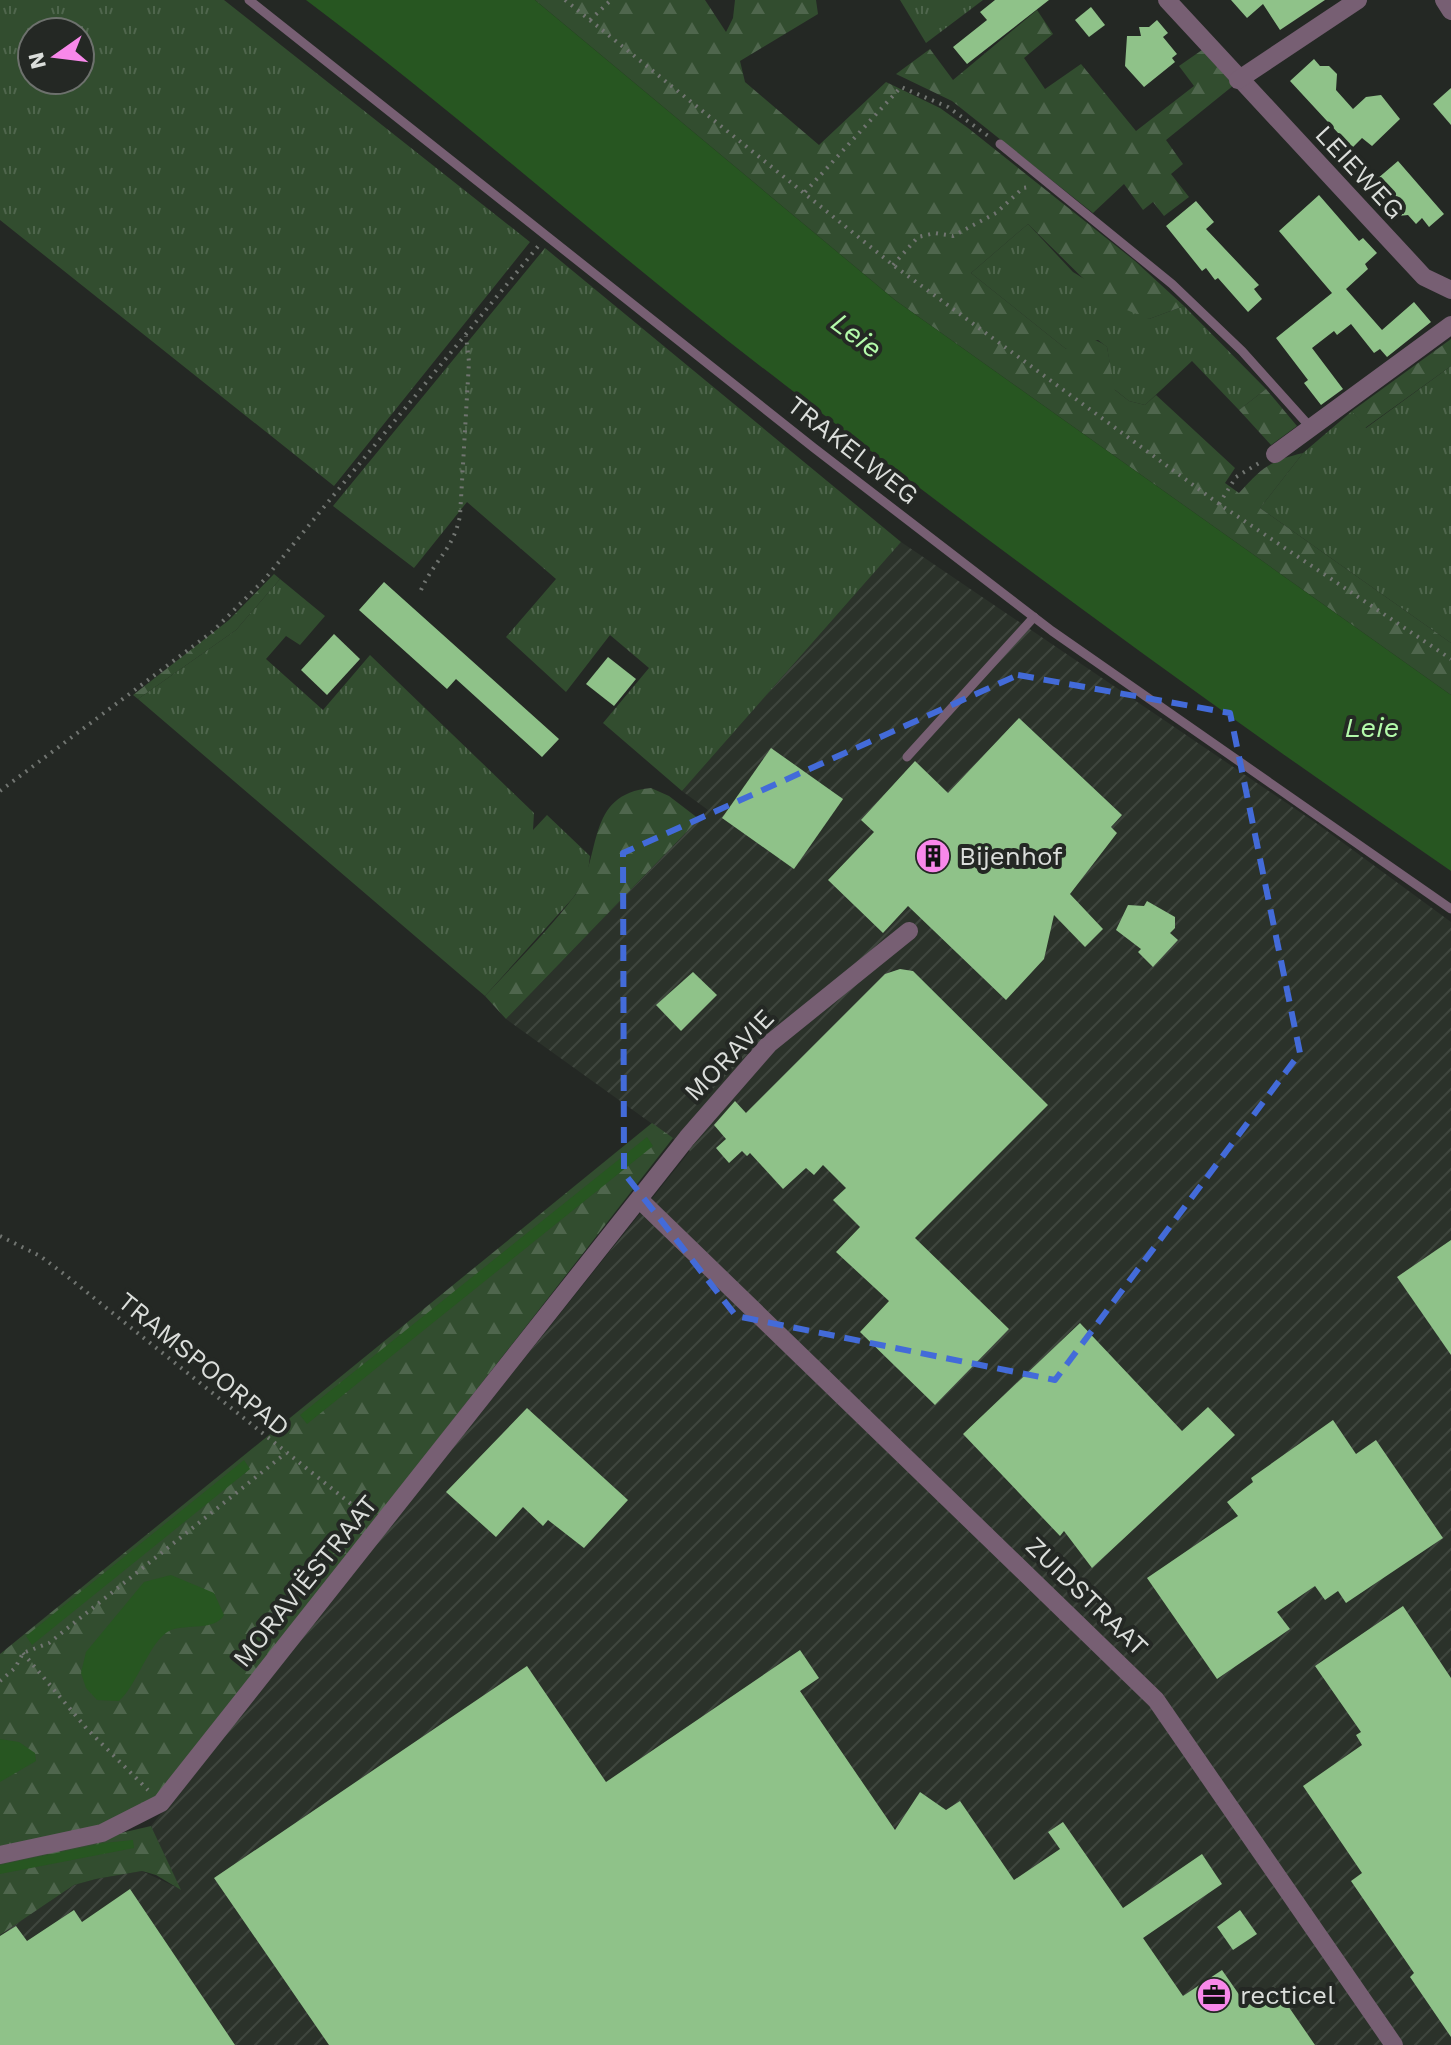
<svg xmlns="http://www.w3.org/2000/svg" width="1451" height="2045" viewBox="0 0 1451 2045" font-family="'Work Sans',sans-serif">
<style>
.industrial{fill:url(#industrial-furrows)}
.grass{fill:url(#grass-tufts);fill-rule:evenodd}
.forest{fill:url(#forest-firs)}
.water{fill:#275621}
.building{fill:#8fc289}
.lines{fill:none;stroke-linecap:round;stroke-linejoin:round}
.path{stroke:#717571;stroke-width:4;stroke-dasharray:2 6;stroke-linecap:butt}
.service{stroke:#775f73;stroke-width:9}
.minor{stroke:#775f73;stroke-width:18}
.marked{fill:none;stroke:#436bd9;stroke-width:6;stroke-dasharray:16 10;stroke-linejoin:round}
.labels{text-anchor:middle;stroke-width:8;stroke-linejoin:round;paint-order:stroke}
.street-label{font-size:26px;fill:#dbdedb;stroke:#242824}
.poi-label{font-size:26px;fill:#dbdedb;stroke:#242824;text-anchor:start}
.water-label{font-size:28px;font-style:italic;fill:#b3f9aa;stroke:#242824}
</style>
<defs>
<pattern id="industrial-furrows" width="10" height="10" patternUnits="userSpaceOnUse" patternTransform="scale(2)"><rect width="10" height="10" fill="#2b322a"/><path d="M-1 1l2-2M0 10L10 0M9 11l2-2" fill="none" stroke="#3f463e"/></pattern>
<pattern id="grass-tufts" width="24" height="20" patternUnits="userSpaceOnUse" patternTransform="scale(2)"><rect width="24" height="20" fill="#324d2f"/><path d="M3 7l-1-3M5 7V3M7 7l1-3M15 17l-1-3M17 17v-4M19 17l1-3" fill="none" stroke="#4f664d"/></pattern>
<pattern id="forest-firs" width="22" height="20" patternUnits="userSpaceOnUse" patternTransform="scale(2)"><rect width="22" height="20" fill="#324d2f"/><path d="M5 1l3.5 6h-7zM16 11l3.5 6h-7z" fill="#4f664d"/></pattern>
</defs>
<rect width="100%" height="100%" fill="#242824"/>
<!-- industrial -->
<polygon class="industrial" points="901,542 1316,823 1451,922 1451,2045 0,2045 0,1935 74,1885 96,1879 142,1871 180,1889 151,1826 690,1151 506,1019 708,810 682,791"/>
<!-- grass -->
<g class="grass">
<path d="M0 0H224L530 242 334 486 0 220ZM32 32H80V80H32Z"/>
<polygon points="900,0 983,0 926,43"/>
<polygon points="1028,224 1073,272 1149,319 1184,306 1266,389 1239,410 1192,361 1145,405 1129,401 1114,389 1107,347 1098,340 1066,349 971,273"/>
<polygon points="545,248 901,542 682,791 603,723 649,668 610,635 566,692 506,637 556,579 467,502 414,568 333,506"/>
<polygon points="1451,366 1451,643 1260,508 1303,453 1352,411 1366,428"/>
<polygon points="280,579 325,616 300,645 286,636 266,659 323,710 370,655 534,813 533,830 547,815 590,856 587,879 572,899 485,996 138,699 236,630"/>
</g>
<!-- forest -->
<g class="forest">
<path d="M535 0H705L726 32 733 18 735 0H816L818 14 740 61 745 82 819 145 886 82 940 108 968 128 1135 261 1184 306 1149 319 1107 302 1028 224 971 273 1066 349C1081 339 1092 335 1107 347L1115 390 1129 401 1145 405 1156 395 1235 468 1225 483 1239 493C1262 468 1269 461 1303 453L1260 508 1451 643V695L895 300Z"/>
<polygon points="1037,10 1053,34 1024,58 1045,89 1081,64 1136,131 1194,86 1179,66 1202,50 1234,85 1166,140 1183,164 1171,174 1189,197 1164,216 1153,202 1143,210 1124,184 1093,213 952,101 896,74 930,49 953,80"/>
<polygon points="1451,339 1451,366 1365,428 1352,411"/>
<polygon points="1266,389 1297,426 1271,445 1239,410"/>
<polygon points="274,574 280,579 236,630 138,699 133,695 229,620"/>
<path d="M651 788 669 796 699 819 506 1019 485 996C515 963 549 930 576 894 603 857 584 794 651 788Z"/>
<polygon points="652,1123 673,1138 161,1794 105,1826 0,1848 0,1654"/>
<polygon points="151,1826 181,1890 156,1875 142,1871 96,1879 74,1885 0,1935 0,1861"/>
</g>
<!-- water -->
<g class="water">
<path d="M306 0H535L895 300 1451 695V871C1225 716 1002 553 785 385 622 261 470 123 306 0Z"/>
<polygon points="647,1137 653,1146 307,1424 300,1415"/>
<polygon points="244,1460 250,1469 32,1645 26,1636"/>
<path d="M171 1575 214 1593 224 1615C215 1631 187 1624 171 1630 150 1639 138 1684 119 1701L97 1700 86 1688 81 1673 86 1652 144 1582Z"/>
<polygon points="0,1739 19,1742 35,1753 36,1761 0,1782"/>
<polygon points="133,1840 134,1848 0,1874 0,1865 104,1843"/>
</g>
<!-- building -->
<g class="building">
<polygon points="995,0 1049,0 967,64 953,47 987,20 980,12"/>
<polygon points="1231,0 1325,0 1280,30 1263,4 1247,18"/>
<polygon points="1091,7 1105,25 1089,37 1075,20"/>
<polygon points="1157,20 1168,33 1163,37 1177,54 1172,58 1175,62 1144,87 1125,66 1127,36 1141,36 1139,27 1149,27"/>
<polygon points="1314,59 1320,66 1329,66 1337,74 1336,90 1353,109 1366,97 1381,95 1400,119 1372,146 1362,138 1347,153 1334,139 1339,134 1290,81"/>
<polygon points="1451,88 1451,125 1433,104"/>
<polygon points="1398,161 1444,214 1429,227 1422,218 1416,224 1408,215 1398,216 1385,202 1391,196 1377,179"/>
<polygon points="1319,195 1359,241 1363,238 1377,253 1365,264 1368,269 1346,289 1382,330 1414,302 1431,322 1387,357 1380,349 1374,353 1351,324 1337,335 1334,331 1312,348 1343,389 1321,405 1304,383 1308,380 1276,338 1332,293 1279,231"/>
<polygon points="1196,201 1214,222 1206,229 1259,285 1254,289 1262,299 1248,312 1218,278 1215,280 1206,268 1202,271 1166,226"/>
<polygon points="384,582 559,739 542,757 456,679 447,689 359,610"/>
<polygon points="334,634 360,659 327,695 301,670"/>
<polygon points="608,657 636,679 614,706 586,684"/>
<polygon points="1019,718 1122,815 1111,827 1117,833 1070,894 1103,929 1085,947 1054,915 1044,959 1006,1000 908,906 883,933 828,880 874,832 861,820 915,761 948,793"/>
<polygon points="771,748 843,799 794,869 722,818"/>
<polygon points="1147,901 1175,917 1175,928 1170,933 1178,940 1153,967 1138,952 1141,949 1116,930 1128,905 1144,906"/>
<polygon points="900,969 913,971 1048,1105 915,1238 1009,1329 935,1405 860,1332 889,1301 836,1252 860,1227 833,1200 846,1188 823,1165 814,1175 806,1168 783,1189 750,1153 747,1156 742,1151 729,1163 716,1148 726,1139 714,1125 735,1101 746,1113 885,974"/>
<polygon points="693,972 717,995 681,1031 656,1005"/>
<polygon points="1451,1240 1451,1355 1397,1277"/>
<polygon points="1080,1323 1182,1431 1208,1407 1235,1435 1092,1568 1064,1531 1060,1536 963,1434"/>
<polygon points="527,1408 628,1500 584,1548 548,1520 543,1526 523,1507 496,1537 446,1492"/>
<polygon points="1333,1420 1356,1454 1376,1440 1443,1538 1346,1603 1338,1591 1325,1600 1315,1586 1277,1612 1290,1629 1217,1679 1147,1578 1238,1516 1227,1502 1253,1482 1251,1478"/>
<polygon points="1403,1606 1451,1678 1451,2037 1410,1977 1414,1973 1351,1881 1362,1873 1303,1786 1362,1745 1356,1735 1361,1732 1315,1666"/>
<polygon points="800,1650 819,1678 800,1691 895,1830 920,1792 946,1810 960,1801 1014,1880 1060,1849 1048,1832 1063,1822 1123,1908 1202,1854 1222,1884 1143,1938 1183,1996 1222,1970 1247,2006 1275,1987 1315,2045 329,2045 214,1878 527,1666 606,1782"/>
<polygon points="130,1889 235,2045 0,2045 0,1936 16,1926 27,1941 74,1910 82,1922"/>
<polygon points="1240,1910 1257,1934 1233,1950 1217,1927"/>
</g>
<g class="lines">
<!-- path -->
<g class="path">
<polyline points="565,0 893,265 1219,504 1451,659"/>
<polyline points="590,20 611,0"/>
<polyline points="805,192 901,87 948,107 991,138"/>
<polyline points="893,265 918,237 935,233 953,236 996,213 1023,188 1029,187"/>
<polyline points="1219,504 1236,477 1259,463"/>
<path d="M421 590C435 559 453 550 460 516L469 362 466 336"/>
<polyline points="0,791 212,632 264,580 540,244"/>
<polyline points="0,1236 40,1256 64,1274 366,1516"/>
<polyline points="23,1653 87,1729 148,1790"/>
<polyline points="0,1681 15,1668 23,1653 49,1643 286,1453"/>
</g>
<!-- service -->
<g class="service">
<polyline points="249,0 814,448 1052,631 1451,909"/>
<polyline points="1000,144 1172,284 1242,351 1312,429"/>
<polyline points="907,757 1034,617"/>
</g>
<!-- minor -->
<g class="minor">
<polyline points="1167,0 1424,277 1451,290"/>
<polyline points="1444,0 1451,11"/>
<polyline points="1238,80 1358,0"/>
<polyline points="1275,454 1451,325"/>
<polyline points="640,1200 1156,1700 1394,2045"/>
<polyline points="0,1855 102,1833 161,1803 687,1138 769,1044 909,931"/>
</g>
</g>
<!-- marked area -->
<path class="marked" d="M1018 675 1230 713 1300 1053 1055 1380 736 1316 624 1173 623 853Z"/>
<!-- icons -->
<defs>
<g id="building-disc" transform="scale(1.8)"><circle r="9.5" fill="#f888ea" stroke="#242824"/><path d="M-4-6H4V6H1V3H-1V6H-4ZM-2.5-4.3h1.7v1.8h-1.7ZM.8-4.3h1.7v1.8H.8ZM-2.5-1h1.7V.8h-1.7ZM.8-1h1.7V.8H.8Z" fill="#111"/></g>
<g id="office-disc" transform="scale(1.8)"><circle r="9.5" fill="#f888ea" stroke="#242824"/><path d="M-6-3h4V-5.5h4V-3h4V5H-6ZM-1-4.5V-3h2v-1.5ZM-6 0V1H6V0Z" fill="#111"/></g>
</defs>
<g fill-rule="evenodd">
<use href="#building-disc" x="933" y="856"/>
<use href="#office-disc" x="1214" y="1995"/>
</g>
<g class="labels">
<!-- street labels -->
<g class="street-label">
<text transform="translate(1360 172) rotate(47)" y="9">LEIEWEG</text>
<text transform="translate(853 450) rotate(38)" y="9">TRAKELWEG</text>
<text transform="translate(729 1055) rotate(-46)" y="9">MORAVIE</text>
<text transform="translate(204 1364) rotate(39)" y="9">TRAMSPOORPAD</text>
<text transform="translate(305 1581) rotate(-51)" y="9">MORAVIËSTRAAT</text>
<text transform="translate(1087 1596) rotate(44)" y="9">ZUIDSTRAAT</text>
</g>
<!-- poi labels -->
<g class="poi-label">
<text x="959" y="865">Bijenhof</text>
<text x="1240" y="2004">recticel</text>
</g>
<!-- water labels -->
<g class="water-label">
<text transform="translate(857 335) rotate(37)" y="10">Leie</text>
<text x="1372" y="737">Leie</text>
</g>
</g>
<!-- north arrow -->
<g transform="translate(56 56) rotate(256)"><circle r="38" fill="#242824" stroke="#6d716d" stroke-width="2"/>
<path d="M0-6L14 30L0 20L-14 30Z" fill="#f888ea"/>
<text y="-12" font-size="22" font-weight="bold" text-anchor="middle" fill="#dbdedb">N</text>
</g>
</svg>
